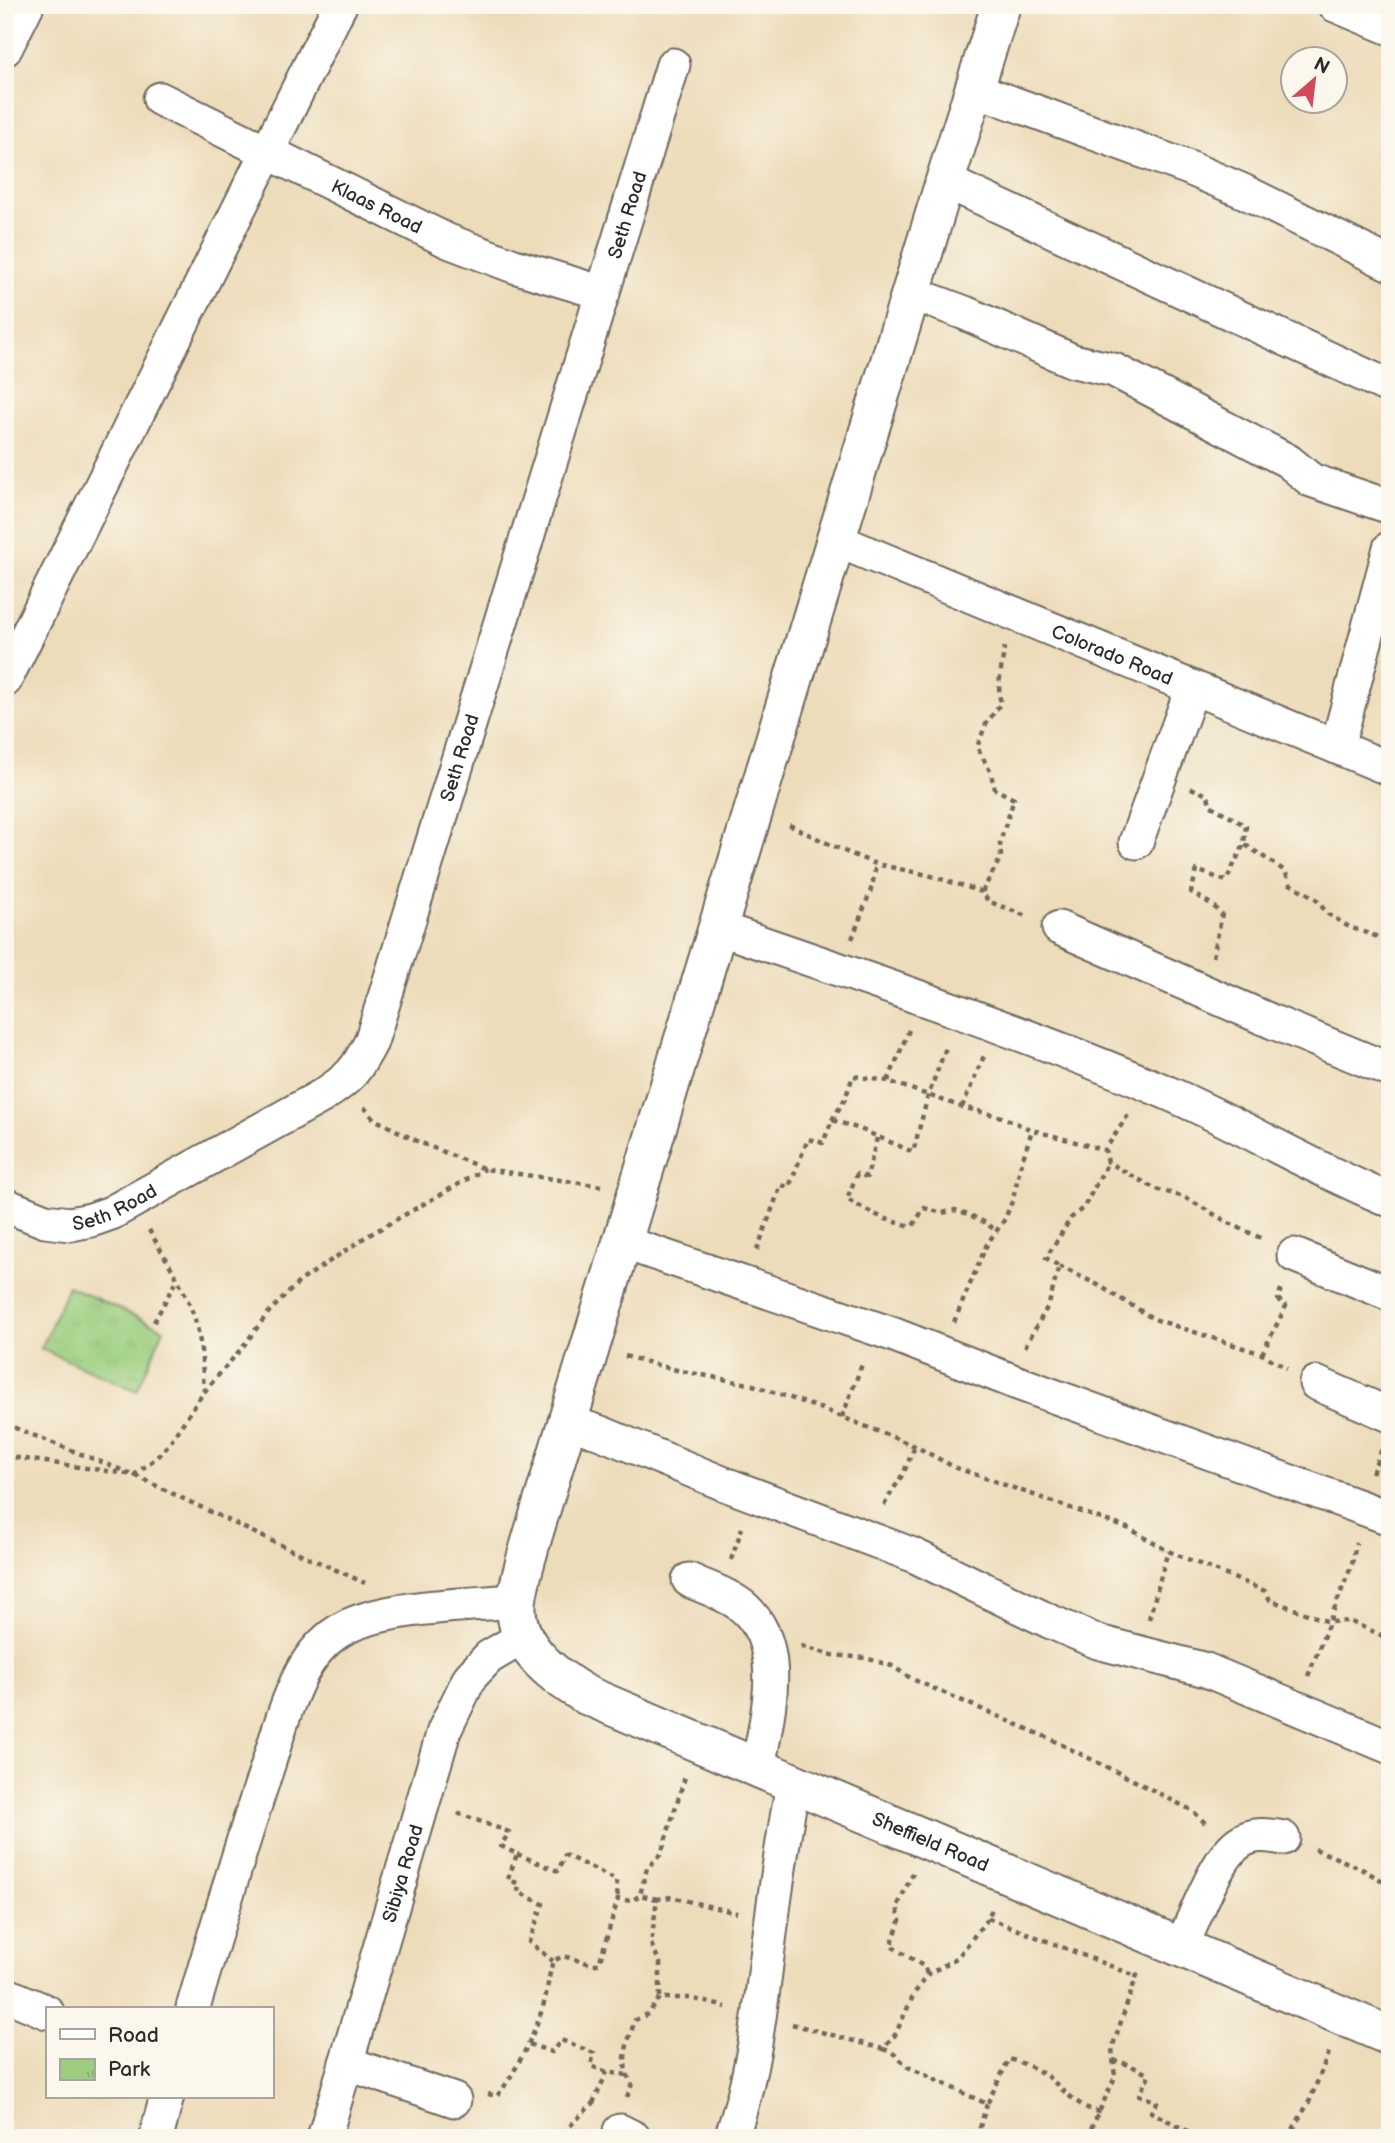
<svg xmlns="http://www.w3.org/2000/svg" width="1395" height="2143" viewBox="0 0 1395 2143" font-family="'Balsamiq Sans',sans-serif">
<style>
.park{fill:url(#park-tufts);stroke:#627c54;stroke-width:2}
.lines{fill:none;stroke-linecap:round;stroke-linejoin:round}
.minor-casing{stroke:#6f695d;stroke-width:37}
.tertiary-casing{stroke:#6f695d;stroke-width:42}
.path{stroke:#6f695d;stroke-width:4.5;stroke-dasharray:5 5;stroke-linecap:butt}
.minor{stroke:#fff;stroke-width:33}
.tertiary{stroke:#fff;stroke-width:38}
.labels{text-anchor:middle;stroke-width:5;stroke-linejoin:round;paint-order:stroke}
.street-label{font-size:19px;fill:#2b2b2b;stroke:#fbf7ec}
</style>
<defs>
<pattern id="park-tufts" width="24" height="20" patternUnits="userSpaceOnUse" patternTransform="scale(1.75)"><rect width="24" height="20" fill="#9acd7d"/><path d="M3 7l-1-3M5 7V3M7 7l1-3M15 17l-1-3M17 17v-4M19 17l1-3" fill="none" stroke="#85b06c"/></pattern>
</defs>
<rect width="100%" height="100%" fill="#fbf7ec"/>
<filter id="ink" filterUnits="userSpaceOnUse"><feTurbulence type="fractalNoise" baseFrequency=".0143" numOctaves="2"/><feDisplacementMap in="SourceGraphic" scale="14" xChannelSelector="R" yChannelSelector="G"/><feConvolveMatrix kernelMatrix="1 2 1 2 8 2 1 2 1" color-interpolation-filters="sRGB"/></filter>
<filter id="wash" filterUnits="userSpaceOnUse"><feTurbulence type="fractalNoise" baseFrequency=".00686" numOctaves="4" result="noise"/><feDisplacementMap in="SourceGraphic" scale="28" xChannelSelector="R" yChannelSelector="G"/><feGaussianBlur stdDeviation="1.57" result="paint"/><feColorMatrix in="noise" values="0 0 0 0 0 0 0 0 0 0 0 0 0 0 0 0 0 1.4 0 .05"/><feComposite in="paint" operator="in"/></filter>
<g filter="url(#wash)">
<rect width="100%" height="100%" fill="#eddcba"/>
<!-- park -->
<polygon class="park" points="68,1286 164,1329 137,1391 41,1349"/>
</g>
<g filter="url(#ink)">
<g class="lines">
<!-- minor casing -->
<g class="minor-casing">
<g id="minor">
<polyline points="1335,5 1390,28"/>
<polyline points="5,49 27,5"/>
<polyline points="974,89 1189,168 1243,191 1390,264"/>
<path id="s1" d="M160 99 448 241 514 266 603 293"/>
<polyline points="945,181 1390,387"/>
<polyline points="911,293 965,313 1073,361 1114,370 1288,461 1311,480 1390,507"/>
<path id="s2" d="M836 540 1390 769"/>
<polyline points="5,680 340,5"/>
<polyline points="1337,747 1390,548"/>
<polyline points="1136,842 1192,689"/>
<path d="M718 928C867 979 1017 1029 1161 1090 1239 1123 1311 1168 1390 1200"/>
<polyline points="1059,928 1273,1022 1390,1070"/>
<path id="s3" d="M5 1205 45 1221 70 1224 91 1220 111 1213 322 1096C350 1078 356 1071 371 1042L673 65"/>
<polyline points="622,1242 892,1334 1015,1382 1390,1518"/>
<polyline points="1294,1255 1390,1294"/>
<polyline points="1316,1383 1390,1415"/>
<polyline points="567,1422 601,1433 722,1483 913,1555 1049,1621 1098,1642 1206,1670 1390,1747"/>
<path d="M689 1580C706 1588 727 1594 742 1606 789 1645 766 1717 758 1769"/>
<path d="M1181 1947C1194 1921 1216 1857 1240 1842 1253 1833 1268 1835 1283 1838"/>
<polyline points="5,1994 47,2012"/>
<path d="M193 2008C216 1930 239 1852 265 1774 276 1741 285 1705 301 1674 310 1657 323 1641 339 1631 378 1606 469 1605 516 1601"/>
<polyline points="346,2063 454,2100"/>
<polyline points="620,2131 634,2138"/>
<polyline points="156,2138 167,2096"/>
<path id="s4" d="M324 2138 444 1731 470 1677 489 1657 523 1637"/>
<path d="M731 2138C753 2077 760 2013 768 1949 775 1893 783 1838 793 1784"/>
</g>
</g>
<!-- tertiary casing -->
<g class="tertiary-casing">
<g id="tertiary">
<path id="s5" d="M1001 5 945 181 533 1535C527 1556 520 1577 517 1599 511 1644 552 1675 586 1695L1390 2036"/>
</g>
</g>
<!-- path -->
<g class="path">
<polyline points="1191,788 1208,795 1210,805 1246,826 1244,844 1285,871 1290,884 1314,897 1328,914 1349,927 1390,941"/>
<polyline points="789,825 844,851 876,864 928,875 982,892 988,901 1026,916"/>
<path d="M982 892 1001 857 1000 842 1014 799 995 789 990 771 977 747 986 724 1001 703C996 686 1003 665 1004 647"/>
<polyline points="852,939 872,887 876,864"/>
<polyline points="1213,957 1222,914 1211,904 1191,892 1197,870 1226,881 1244,844"/>
<polyline points="909,1030 888,1081 962,1107 1002,1117 1032,1130 1105,1150"/>
<polyline points="364,1107 374,1119 419,1142 485,1169 601,1186"/>
<polyline points="962,1107 984,1056"/>
<polyline points="1128,1115 1105,1150 1108,1162 1156,1189 1184,1197 1229,1223 1263,1239"/>
<polyline points="832,1120 845,1099 853,1076 888,1081"/>
<path d="M877 1138 867 1177 857 1174 847 1199C868 1212 888 1222 913 1226L924 1208 942 1213 955 1210 968 1214 986 1223 996 1231"/>
<path d="M149 1230C164 1256 182 1283 192 1311 202 1337 202 1364 204 1391"/>
<polyline points="757,1250 781,1185 789,1187 808,1139 823,1143 832,1120 860,1129 913,1152 928,1096 947,1045"/>
<polyline points="1059,1266 1098,1285 1154,1319 1262,1354 1287,1368"/>
<polyline points="154,1322 177,1279"/>
<polyline points="954,1322 987,1244 1005,1219 1013,1199 1020,1168 1032,1130"/>
<polyline points="1025,1347 1049,1304 1059,1266 1046,1258 1071,1218 1084,1207 1108,1162"/>
<polyline points="1262,1354 1286,1306 1278,1299 1281,1289"/>
<polyline points="625,1356 672,1369 753,1385 822,1409 915,1446 954,1467 1130,1529 1168,1551 1265,1591 1270,1600 1329,1622 1349,1621 1390,1639"/>
<polyline points="842,1417 863,1362"/>
<polyline points="5,1424 134,1475 261,1536 365,1583"/>
<polyline points="5,1456 134,1475 156,1458 168,1445 204,1392 241,1349 269,1312 299,1282 364,1238 485,1169"/>
<polyline points="1372,1473 1382,1449"/>
<polyline points="884,1505 904,1472 915,1446"/>
<polyline points="731,1560 742,1528"/>
<polyline points="1149,1619 1168,1551"/>
<polyline points="801,1646 832,1655 866,1658 892,1666 912,1679 1046,1737 1131,1779 1193,1811 1206,1824"/>
<polyline points="1308,1676 1352,1564 1356,1543"/>
<polyline points="459,1816 460,1814 509,1832 501,1846 517,1854 508,1879 519,1884 518,1892 543,1904 529,1942 553,1961"/>
<polyline points="1315,1849 1360,1868 1390,1885"/>
<polyline points="517,1854 558,1871 565,1855 616,1880 618,1899"/>
<polyline points="913,1873 897,1907 900,1920 891,1946 925,1967 927,1975"/>
<polyline points="657,1899 640,1895 647,1868 661,1854 685,1777"/>
<polyline points="988,1918 1136,1976"/>
<polyline points="660,1997 660,1963 651,1944 657,1899 671,1897 737,1913"/>
<polyline points="792,2024 883,2049 895,2035 914,1994 927,1975 958,1957 988,1918 993,1907"/>
<polyline points="529,2044 552,2052 561,2040 594,2053 591,2066 607,2072 626,2075"/>
<path d="M883 2049 892 2052 908 2067 987 2104 1009 2059C1024 2063 1043 2071 1054 2082 1067 2094 1082 2109 1100 2112"/>
<polyline points="1113,2060 1130,2065 1149,2075 1139,2095 1157,2102 1151,2112 1201,2138"/>
<path d="M488 2094 497 2096C515 2075 539 2025 545 1999 548 1986 549 1974 553 1961L563 1956 591 1964H599L618 1899 632 1901 640 1895"/>
<path d="M627 2097 632 2084C618 2063 628 2042 635 2020L648 2014 660 1998H690L726 2007"/>
<polyline points="593,2103 607,2072"/>
<polyline points="987,2104 979,2130 1000,2138"/>
<polyline points="570,2126 593,2103 597,2105"/>
<polyline points="466,2132 475,2138"/>
<polyline points="1087,2138 1115,2077 1112,2048 1139,1969"/>
<polyline points="1288,2138 1310,2100 1330,2050"/>
</g>
<!-- minor -->
<use href="#minor" class="minor"/>
<!-- tertiary -->
<use href="#tertiary" class="tertiary"/>
</g>
</g>
<g class="labels">
<!-- street labels -->
<g class="street-label">
<text dy="7" stroke="none"><textPath href="#s1" startOffset="242">Klaas Road</textPath></text>
<text dy="7" stroke="none"><textPath href="#s3" startOffset="1292">Seth Road</textPath></text>
<text dy="7" stroke="none"><textPath href="#s2" startOffset="299">Colorado Road</textPath></text>
<text dy="7" stroke="none"><textPath href="#s3" startOffset="724">Seth Road</textPath></text>
<text dy="7" stroke="none"><textPath href="#s3" startOffset="116">Seth Road</textPath></text>
<text dy="7" stroke="none"><textPath href="#s5" startOffset="2166">Sheffield Road</textPath></text>
<text dy="7" stroke="none"><textPath href="#s4" startOffset="276">Sibiya Road</textPath></text>
</g>
</g>
<!-- margin -->
<rect width="1395" height="2143" fill="none" stroke="#fbf7ec" stroke-width="28"/>
<!-- legend -->
<rect x="46" y="2007" width="228" height="91" fill="#fbf7ec" stroke="#a8a59f" stroke-width="2"/>
<rect x="60" y="2029" width="35" height="10" fill="#ffffff" stroke="#a8a59f" stroke-width="2"/>
<text x="108" y="2042" font-size="21" fill="#2b2b2b">Road</text>
<rect x="60" y="2059" width="35" height="21" fill="url(#park-tufts)" stroke="#a8a59f" stroke-width="2"/>
<text x="108" y="2076" font-size="21" fill="#2b2b2b">Park</text>
<!-- north arrow -->
<g transform="translate(1314 80) rotate(28)"><circle r="33" fill="#fbf7ec" stroke="#a8a59f" stroke-width="2"/>
<path d="M0-5L12 26L0 18L-12 26Z" fill="#d1495b"/>
<text y="-10" font-size="19" font-weight="bold" text-anchor="middle" fill="#2b2b2b">N</text>
</g>
</svg>
